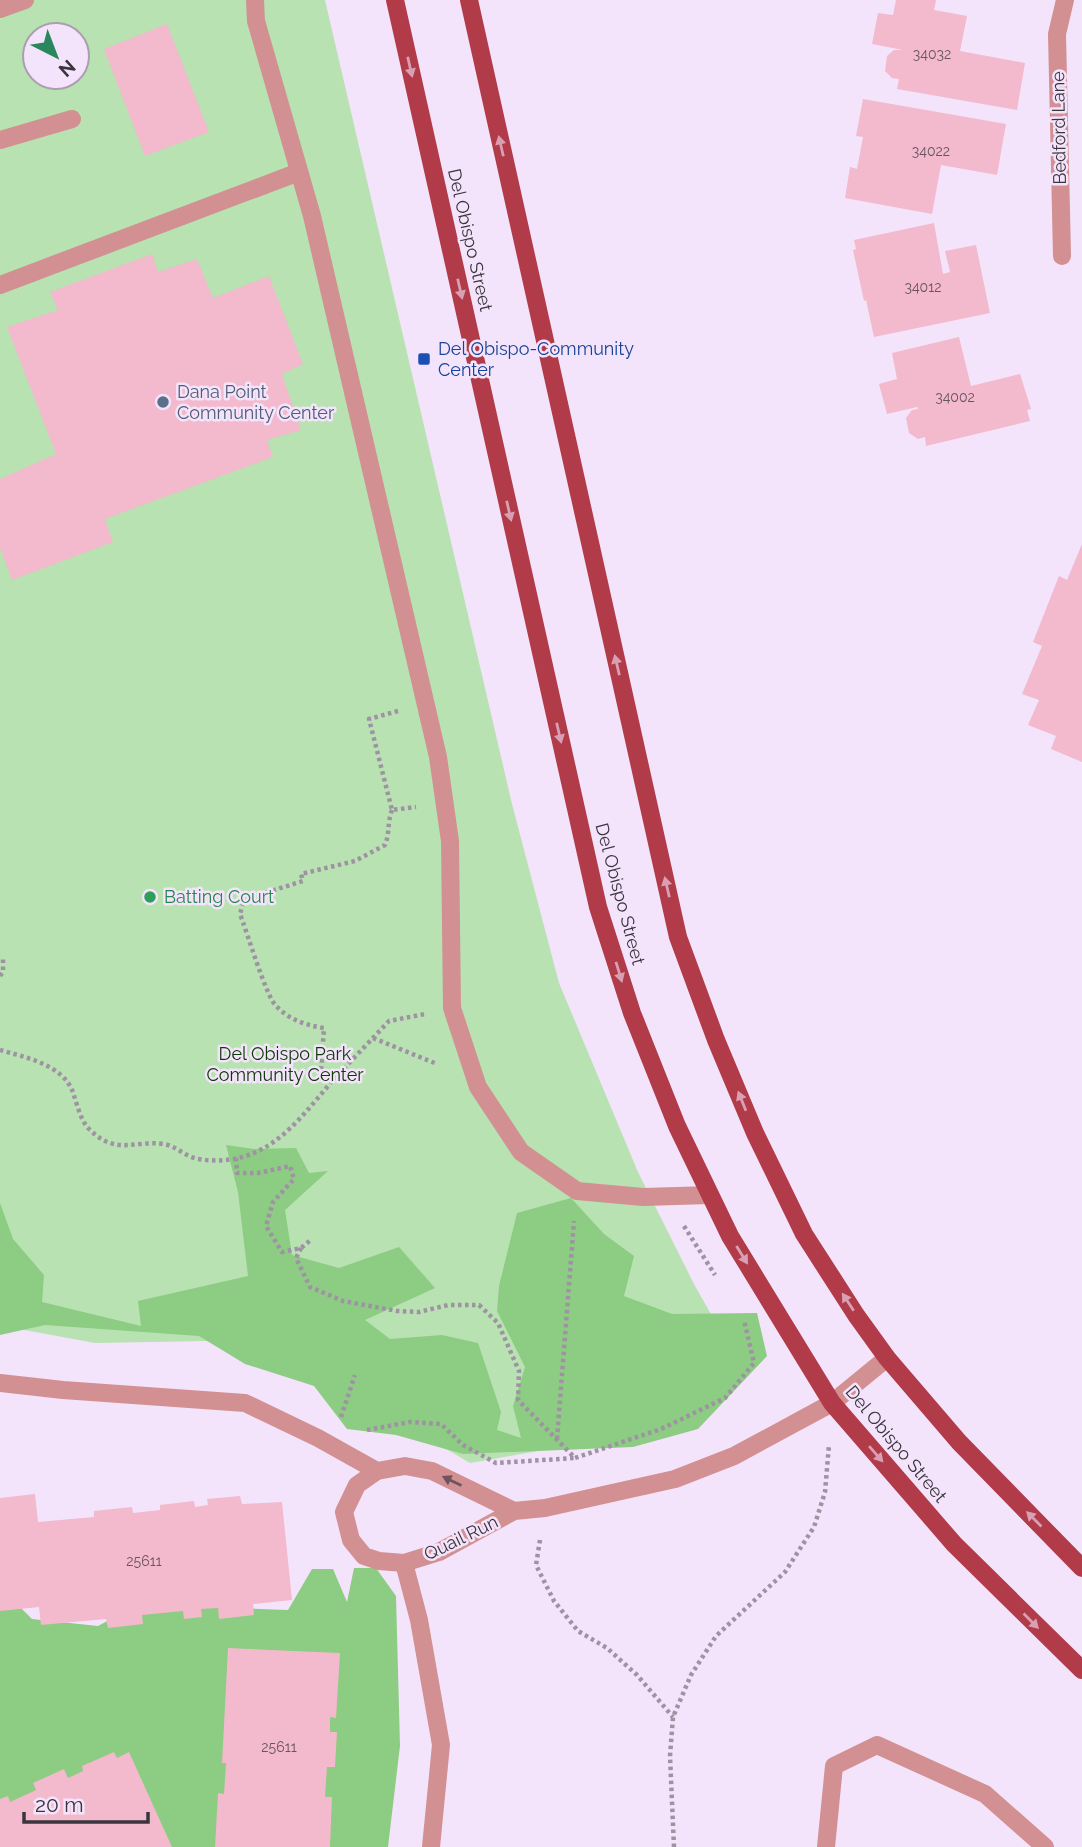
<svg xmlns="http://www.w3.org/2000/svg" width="1082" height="1847" viewBox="0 0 1082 1847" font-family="Raleway,sans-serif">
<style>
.green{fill:#b8e2b1;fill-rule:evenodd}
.forest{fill:#8dcc83}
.building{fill:#f3b9cc}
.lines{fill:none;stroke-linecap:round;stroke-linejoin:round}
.path{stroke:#9e92a3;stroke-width:4.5;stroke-dasharray:3.5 3.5;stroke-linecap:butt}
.service{stroke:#d29092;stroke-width:18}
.minor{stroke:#d29092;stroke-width:18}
.tertiary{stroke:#d29092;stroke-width:18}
.primary{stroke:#b13b49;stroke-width:18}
.oneway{fill:#d9a0b4}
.oneway2{fill:#6f545b}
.transit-dot{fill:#1a4fb4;stroke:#f4e4fb;stroke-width:2.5}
.service-dot{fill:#5c6f8a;stroke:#f4e4fb;stroke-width:2.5}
.leisure-dot{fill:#2e9e5b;stroke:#f4e4fb;stroke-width:2.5}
.labels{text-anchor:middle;stroke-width:5;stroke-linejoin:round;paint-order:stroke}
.number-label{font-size:14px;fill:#685561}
.street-label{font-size:18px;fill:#3a343d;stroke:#f4e4fb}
.transit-label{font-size:18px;fill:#164399;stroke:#f4e4fb;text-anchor:start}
.service-label{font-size:18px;fill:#4e5e75;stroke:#f4e4fb;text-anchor:start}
.leisure-label{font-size:18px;fill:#27864d;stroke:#f4e4fb;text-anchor:start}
.park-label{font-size:18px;fill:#0e3907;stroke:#f4e4fb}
</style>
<rect width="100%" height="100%" fill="#f4e4fb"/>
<!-- green -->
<path class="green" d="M0 0H325L512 804 559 983 638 1172 695 1286 728 1344 567 1446 470 1463 283 1353 206 1341 95 1343 8 1327 0 1322ZM35 35H77V77H35Z"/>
<!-- forest -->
<g class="forest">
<polygon points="226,1145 254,1149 296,1148 309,1173 328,1171 285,1210 292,1255 339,1268 399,1247 435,1288 365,1320 390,1339 442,1335 478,1343 501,1412 497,1430 521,1438 513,1406 525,1367 497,1311 499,1286 517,1213 571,1198 604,1234 634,1256 624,1296 672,1314 757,1313 767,1356 698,1429 633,1447 463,1454 396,1435 347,1429 314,1386 245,1364 199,1336 45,1325 0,1335 0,1203 13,1239 44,1275 42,1302 141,1326 138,1301 248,1276 238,1192"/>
<polygon points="354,1568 376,1568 396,1596 400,1746 388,1847 0,1847 0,1587 32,1619 98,1626 139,1604 288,1610 312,1569 333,1569 347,1602"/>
</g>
<!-- building -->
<g class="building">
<polygon points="896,0 936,0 934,10 967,16 960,51 1025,63 1017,110 897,89 899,79 892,78 885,71 887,56 894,50 903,50 872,44 878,13 893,15"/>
<polygon points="167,24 209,132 145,156 104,49"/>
<polygon points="863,99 1006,124 997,175 941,165 932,214 845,198 850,167 857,169 863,137 856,136"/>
<polygon points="934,223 943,274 950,272 945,251 976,245 990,313 874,337 866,300 864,301 853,250 856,249 854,240"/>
<polygon points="152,254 158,272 197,259 213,298 269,276 303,364 282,374 301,430 267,440 273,457 105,519 113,542 12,580 0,548 0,479 56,454 7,327 58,310 50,292"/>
<polygon points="959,337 971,386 1020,374 1031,409 1027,410 1030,421 926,446 925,437 918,439 909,433 906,418 912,410 918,409 917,407 887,414 879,384 897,379 892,353"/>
<polygon points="1082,544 1082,762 1051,749 1056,736 1028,725 1039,700 1022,694 1042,646 1033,642 1059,576 1067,580"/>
<polygon points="35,1494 38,1522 94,1517 94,1511 132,1507 133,1513 160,1510 160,1505 194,1501 195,1507 208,1505 207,1499 240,1496 242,1504 282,1502 292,1600 253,1604 254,1615 219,1619 218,1608 201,1609 202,1617 184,1619 183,1611 142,1615 143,1624 108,1628 106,1619 41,1625 39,1607 0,1611 0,1498"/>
<polygon points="228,1648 340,1653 336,1718 330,1717 330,1732 337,1732 335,1767 327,1767 325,1797 332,1797 330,1847 215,1847 218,1793 224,1794 226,1763 222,1763"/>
<polygon points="114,1752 117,1758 129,1752 172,1847 0,1847 0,1799 8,1796 10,1802 36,1790 33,1783 64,1769 68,1778 83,1771 82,1766"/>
</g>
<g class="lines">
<!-- path -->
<g class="path">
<polyline points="398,711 369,719 392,810 416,807"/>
<path d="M392 810C387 823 390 833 385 845L355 861 301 874 303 881 252 897 243 904 240 914C247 932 266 996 276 1006 290 1020 305 1025 324 1028L321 1070 333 1080 389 1021 425 1014"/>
<polyline points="0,976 3,972 3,957"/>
<polyline points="373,1038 437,1064"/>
<path d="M0 1050C24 1057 61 1064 72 1090 77 1103 80 1120 89 1129 116 1156 133 1140 164 1144 176 1146 186 1157 198 1159 264 1169 295 1125 333 1080"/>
<polyline points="236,1158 237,1173 258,1173 290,1166 294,1179 273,1202 266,1226 282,1252 301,1248 312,1239"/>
<polyline points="684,1226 715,1275"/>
<polyline points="301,1248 296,1258 310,1287 343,1301 397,1311 419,1312 448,1305 479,1305 498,1323 519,1371 518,1400 575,1458 661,1429 725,1398 754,1363 744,1320"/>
<polyline points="341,1417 355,1375"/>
<polyline points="367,1430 410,1422 441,1424 463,1445 496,1463 575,1458"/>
<polyline points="557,1439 574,1221"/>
<polyline points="540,1540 536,1565 554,1601 578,1631 607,1648 637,1675 673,1717"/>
<polyline points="674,1847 670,1756 673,1717 691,1675 716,1636 785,1572 814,1527 825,1492 829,1445"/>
</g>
<!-- service -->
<g class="service">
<polyline points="255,0 256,21 312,216 438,757 450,841 452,1008 478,1087 521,1152 577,1191 643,1197 710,1195"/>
<polyline points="0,9 25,0"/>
<polyline points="0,140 72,119"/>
<polyline points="0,285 299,172"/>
<polyline points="0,1383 63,1390 245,1403 318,1438 377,1471"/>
<polyline points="404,1563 419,1620 441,1745 431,1847"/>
</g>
<!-- minor -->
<g class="minor">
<polyline points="1062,256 1057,34 1065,0"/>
<polyline points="826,1847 834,1766 877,1745 985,1794 1045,1847"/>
</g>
<!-- tertiary -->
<polyline class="tertiary" points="514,1511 432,1471 405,1466 377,1471 357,1485 344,1512 351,1540 364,1556 379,1561 404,1563 439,1552 514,1511 545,1508 675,1479 734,1456 832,1403 887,1358"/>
<!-- primary -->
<g class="primary">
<polyline points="395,0 598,907 632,1013 677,1126 730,1236 832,1403 954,1544 1082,1670"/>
<polyline points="469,0 678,937 716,1040 755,1133 804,1234 856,1315 887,1358 959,1442 1082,1568"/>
</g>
</g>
<!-- one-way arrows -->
<defs><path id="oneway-solid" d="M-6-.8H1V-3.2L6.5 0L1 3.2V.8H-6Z" transform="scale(1.75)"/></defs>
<g class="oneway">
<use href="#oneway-solid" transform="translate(410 67) rotate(77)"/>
<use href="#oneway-solid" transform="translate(501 146) rotate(-103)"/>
<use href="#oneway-solid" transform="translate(460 289) rotate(77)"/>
<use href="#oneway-solid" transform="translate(509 511) rotate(77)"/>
<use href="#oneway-solid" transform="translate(617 665) rotate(-103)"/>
<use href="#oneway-solid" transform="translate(559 733) rotate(77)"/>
<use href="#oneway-solid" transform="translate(667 887) rotate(-103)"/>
<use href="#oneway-solid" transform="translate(619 972) rotate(73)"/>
<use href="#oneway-solid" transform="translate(742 1101) rotate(-112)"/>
<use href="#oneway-solid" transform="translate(742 1255) rotate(58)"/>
<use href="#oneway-solid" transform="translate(848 1302) rotate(-123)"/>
<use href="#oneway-solid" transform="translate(876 1454) rotate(49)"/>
<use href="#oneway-solid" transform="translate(1034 1519) rotate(-135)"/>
<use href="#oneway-solid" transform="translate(1031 1621) rotate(45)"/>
</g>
<use class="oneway2" href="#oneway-solid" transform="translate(452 1481) rotate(-154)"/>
<!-- markers -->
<rect class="transit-dot" x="417" y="352" width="14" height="14" rx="3.5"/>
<circle class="service-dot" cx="163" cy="402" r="7"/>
<circle class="leisure-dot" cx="150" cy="897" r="7"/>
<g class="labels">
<!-- number labels -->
<g class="number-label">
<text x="932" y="59">34032</text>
<text x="931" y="156">34022</text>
<text x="923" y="292">34012</text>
<text x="955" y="402">34002</text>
<text x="144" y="1566">25611</text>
<text x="279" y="1752">25611</text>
</g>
<!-- street labels -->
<g class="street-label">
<text transform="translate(1059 128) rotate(-91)" y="6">Bedford Lane</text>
<text transform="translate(470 240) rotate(77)" y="6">Del Obispo Street</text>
<text transform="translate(620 894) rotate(75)" y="6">Del Obispo Street</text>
<text transform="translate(896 1444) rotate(50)" y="6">Del Obispo Street</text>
<text transform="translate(461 1538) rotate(-26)" y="6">Quail Run</text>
</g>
<!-- transit labels -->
<g class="transit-label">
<text x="438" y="355">Del Obispo-Community<tspan x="438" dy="21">Center</tspan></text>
</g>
<!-- service labels -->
<g class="service-label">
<text x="177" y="398">Dana Point<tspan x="177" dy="21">Community Center</tspan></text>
</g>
<!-- leisure labels -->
<g class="leisure-label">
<text x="164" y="903">Batting Court</text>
</g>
<!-- park labels -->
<g class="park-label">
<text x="285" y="1060">Del Obispo Park<tspan x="285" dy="21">Community Center</tspan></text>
</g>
</g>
<!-- north arrow -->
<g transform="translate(56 56) rotate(138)"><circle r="33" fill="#f4e4fb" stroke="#aa9eaf" stroke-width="2"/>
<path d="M0-5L12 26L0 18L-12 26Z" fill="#29865d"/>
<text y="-10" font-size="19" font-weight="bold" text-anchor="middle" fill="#3a343d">N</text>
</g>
<!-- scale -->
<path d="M24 1812v10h124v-10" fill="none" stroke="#3a343d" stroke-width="3.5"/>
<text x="35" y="1812" font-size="21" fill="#3a343d" stroke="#f4e4fb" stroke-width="5" paint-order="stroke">20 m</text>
</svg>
